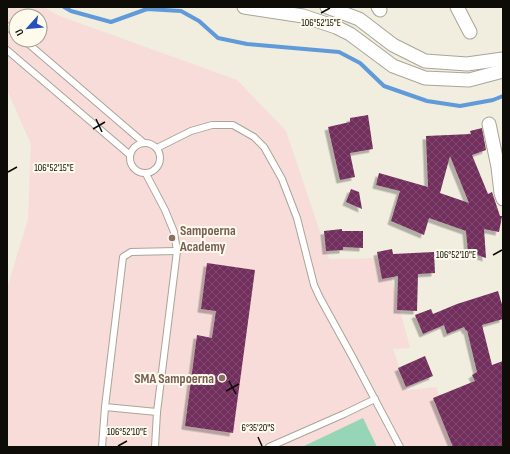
<svg xmlns="http://www.w3.org/2000/svg" width="510" height="454" viewBox="0 0 510 454" font-family="'Sofia Sans Condensed',sans-serif">
<style>
.education{fill:#f7dcd9;fill-rule:evenodd}
.green{fill:#96d5b6}
.lines{fill:none;stroke-linecap:round;stroke-linejoin:round}
.stream{stroke:#609ad9;stroke-width:4}
.building{fill:url(#building-cross-hatch);fill-rule:evenodd;filter:url(#shadow)}
.service-casing{stroke:#a9a598;stroke-width:8}
.minor-casing{stroke:#a9a598;stroke-width:15}
.service{stroke:#fff;stroke-width:6}
.minor{stroke:#fff;stroke-width:13}
.ticks{fill:none;stroke:#0d0c07;stroke-width:1.5}
.education-dot{fill:#8d6e63;stroke:#fefaec;stroke-width:1.5}
.labels{text-anchor:middle;stroke-width:4;stroke-linejoin:round;paint-order:stroke}
.education-label{font-size:14px;font-weight:bold;fill:#785e54;stroke:#fefaec;text-anchor:start}
.ticks-label{font-size:10px;text-anchor:middle;fill:#0d0c07;stroke:#fefaec;stroke-width:4;stroke-linejoin:round;paint-order:stroke}
</style>
<defs>
<pattern id="building-cross-hatch" width="8" height="8" patternUnits="userSpaceOnUse"><rect width="8" height="8" fill="#722e5c"/><path d="M0 0l8 8M0 8l8-8" fill="none" stroke="#80496e"/></pattern>
<filter id="shadow"><feDropShadow dx="-3.5" dy="3.5" stdDeviation="0" flood-color="#0004"/></filter>
</defs>
<rect width="100%" height="100%" fill="#f1eddf"/>
<!-- education -->
<path class="education" d="M7 7H44L57 15 237 80 286 131 329 259 386 258 410 348 393 349 407 390 436 387 458 447H7V289L28 219 31 144 7 90ZM16 16H40V40H16Z"/>
<!-- green -->
<polygon class="green" points="363,418 377,447 302,447"/>
<g class="lines">
<!-- stream -->
<polyline class="stream" points="64,7 71,11 111,22 147,9 181,11 199,21 218,38 247,44 339,52 360,63 384,86 427,101 460,106 493,100 503,96"/>
</g>
<!-- building -->
<g class="building">
<polygon points="368,115 373,149 350,153 355,177 340,180 328,127 350,122 350,118"/>
<path d="M482 128 486 150 472 155 488 194 492 192 500 216H502L499 232 484 229 486 258 468 252 466 231 429 218 424 235 391 221 400 191 376 185 379 173 428 187 426 136 471 134 470 131ZM450 156 469 203 440 193Z"/>
<polygon points="351,189 359,192 362,209 346,202"/>
<polygon points="342,229 342,231 363,231 363,248 343,247 343,250 326,251 324,231"/>
<polygon points="392,249 393,254 434,252 435,273 418,274 417,311 397,310 398,276 382,279 377,252"/>
<polygon points="207,263 255,270 233,433 185,426 197,335 212,338 216,311 201,309"/>
<polygon points="498,291 503,308 503,319 482,325 492,365 503,361 503,447 453,447 433,398 475,381 472,375 477,372 467,330 466,331 464,327 447,334 444,325 423,334 415,315 431,309 433,314 457,304"/>
<polygon points="425,356 433,376 406,387 398,368"/>
</g>
<g class="lines">
<!-- service casing -->
<g class="service-casing">
<g id="service">
<polyline points="7,26 16,34"/>
<polyline points="24,40 144,143"/>
<polyline points="7,50 130,155"/>
<circle cx="145" cy="158" r="15"/>
<polyline points="157,148 191,131 212,125 233,125 254,137 264,147 282,179 297,218 314,285 320,298 353,358 400,447"/>
<polyline points="146,174 165,210 174,232 177,251 157,412 155,447"/>
<polyline points="105,407 157,412"/>
<polyline points="102,447 105,407 123,257 131,252 177,251"/>
<polyline points="269,447 344,414 375,399"/>
</g>
</g>
<!-- minor casing -->
<g class="minor-casing">
<g id="minor">
<polyline points="244,7 303,16 336,27 350,34 393,66 425,78 469,80 503,71"/>
<polyline points="327,7 359,19 393,45 425,61 467,64 503,59"/>
<polyline points="378,7 380,10"/>
<polyline points="457,7 470,32"/>
<polyline points="489,124 498,167 501,193 503,199"/>
</g>
</g>
<!-- service -->
<use href="#service" class="service"/>
<!-- minor -->
<use href="#minor" class="minor"/>
</g>
<!-- ticks -->
<path class="ticks" d="M321 13 330 8M96 119 102 132M93 129 105 122M8 172 17 167M493 255 502 250M229 381 236 394M226 391 239 384M258 437 262 446M118 446 127 441"/>
<!-- markers -->
<g class="education-dot">
<circle cx="172" cy="238" r="4"/>
<circle cx="222" cy="378" r="4"/>
</g>
<g class="labels">
<!-- education labels -->
<g class="education-label">
<text x="180" y="235">Sampoerna<tspan x="180" dy="16">Academy</tspan></text>
<text x="214" y="383" text-anchor="end">SMA Sampoerna</text>
</g>
</g>
<g class="ticks-label">
<text x="321" y="26">106°52'15"E</text>
<text x="54" y="171">106°52'15"E</text>
<text x="456" y="258">106°52'10"E</text>
<text x="258" y="431">6°35'20"S</text>
<text x="127" y="435">106°52'10"E</text>
</g>
<!-- border -->
<rect width="510" height="454" fill="none" stroke="#0d0c07" stroke-width="16"/>
<!-- north arrow -->
<g transform="translate(28 28) rotate(243)"><circle r="19" fill="#fefaec" stroke="#9e9b90"/>
<path d="M0-3L7 15L0 10L-7 15Z" fill="#274fbe"/>
<text y="-6" font-size="11" font-weight="bold" text-anchor="middle" fill="#0d0c07">U</text>
</g>
</svg>
